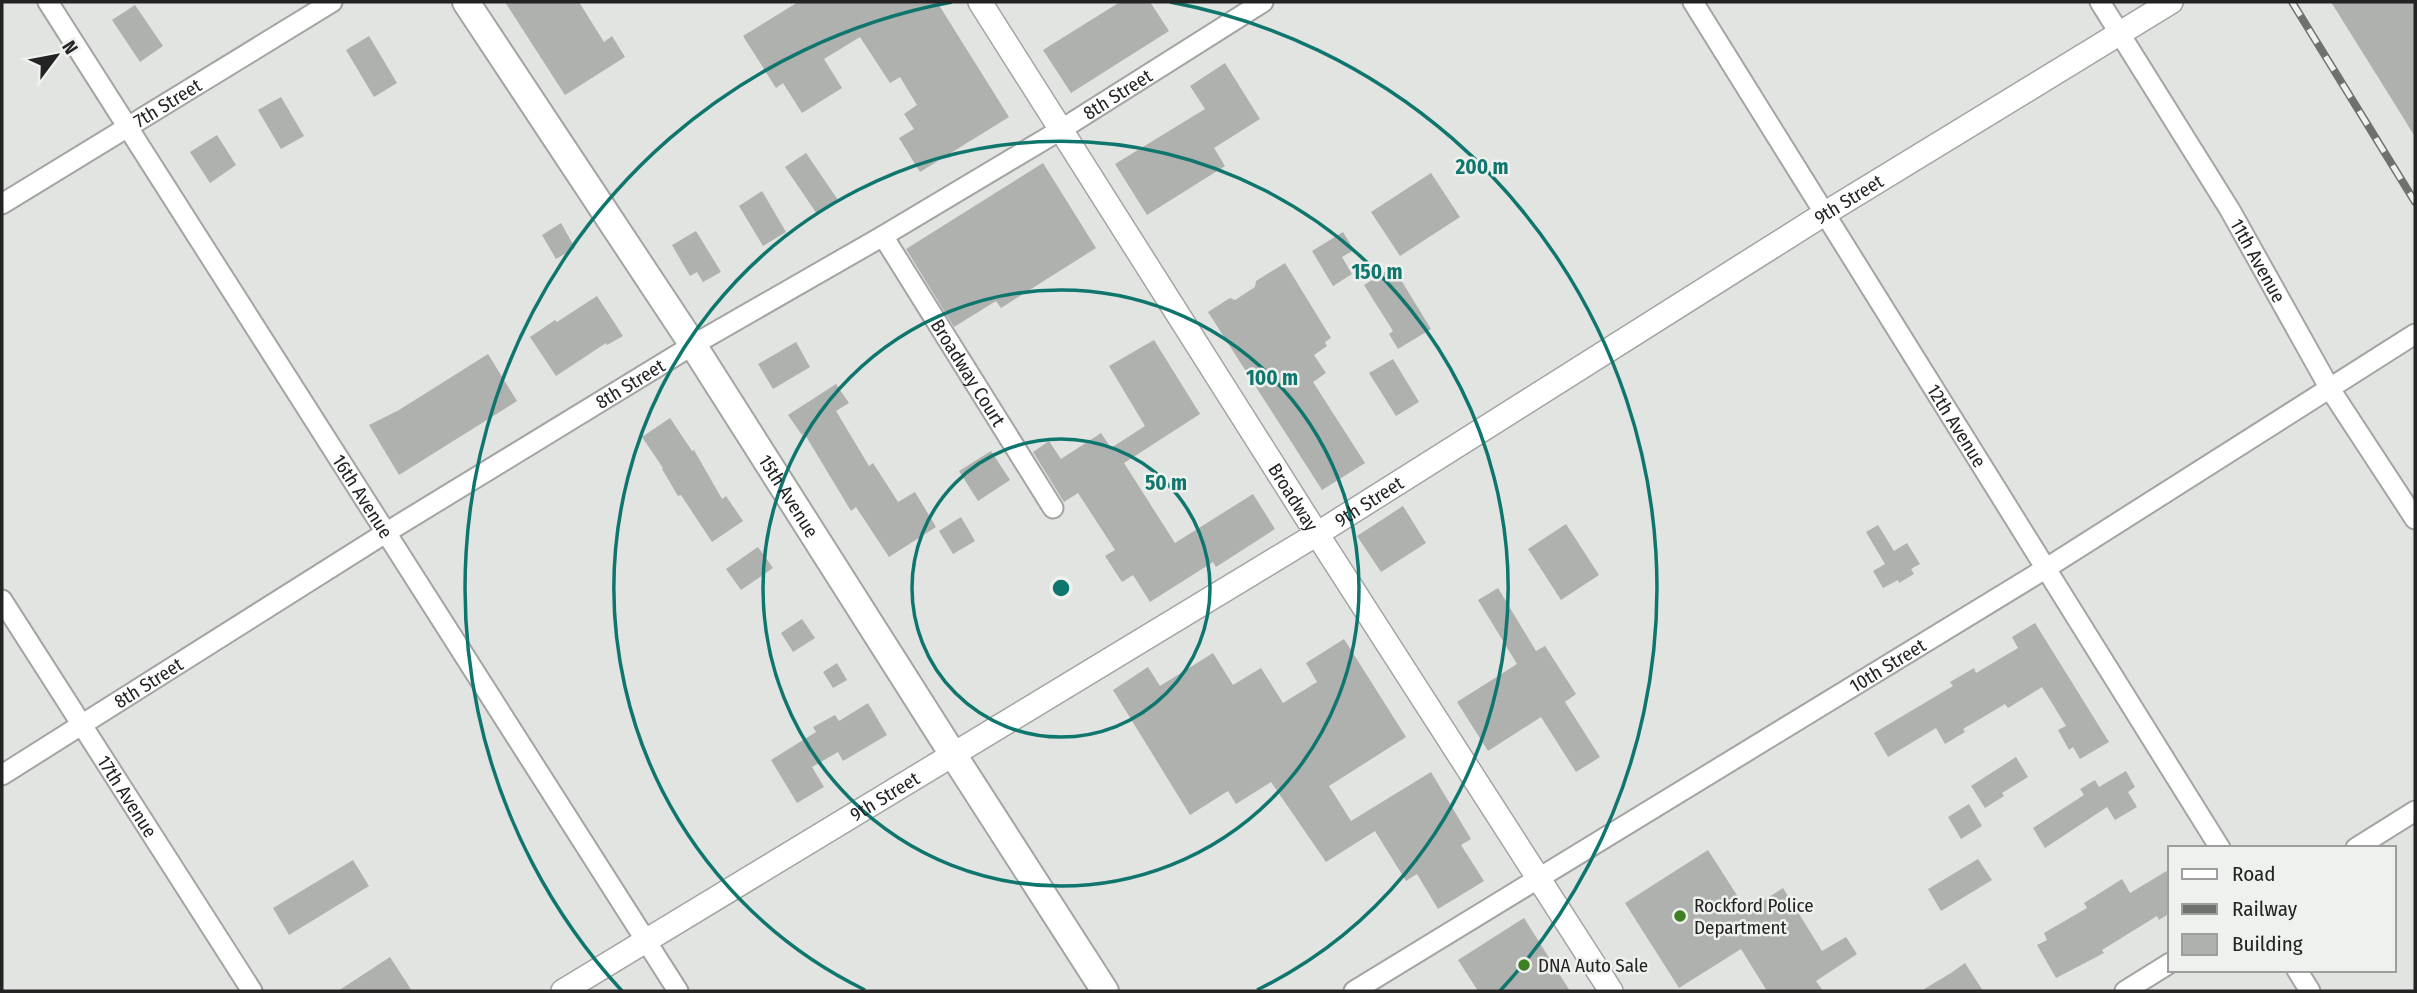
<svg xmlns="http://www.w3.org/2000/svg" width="2417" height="993" viewBox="0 0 2417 993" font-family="'Fira Sans Condensed',sans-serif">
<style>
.building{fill:#afb1ae}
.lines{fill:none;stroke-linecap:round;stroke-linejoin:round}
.minor-casing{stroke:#a2a5a1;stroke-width:23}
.tertiary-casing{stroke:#a2a5a1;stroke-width:26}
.secondary-casing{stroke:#a2a5a1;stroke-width:30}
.minor{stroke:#fff;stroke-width:19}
.tertiary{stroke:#fff;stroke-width:23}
.secondary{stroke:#fff;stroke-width:26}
.rail-casing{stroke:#6f716f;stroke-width:8}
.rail{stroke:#eef1ed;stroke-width:5;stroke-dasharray:16;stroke-linecap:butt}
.ring{fill:none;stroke:#0f766e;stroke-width:3.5}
.poi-dot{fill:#3d8123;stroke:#eef1ed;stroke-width:2.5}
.labels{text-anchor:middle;stroke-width:5;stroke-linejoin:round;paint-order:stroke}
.street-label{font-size:19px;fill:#222322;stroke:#eef1ed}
.poi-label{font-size:19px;fill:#222322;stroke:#eef1ed;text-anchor:start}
.centre{fill:#0f766e;stroke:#eef1ed;stroke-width:3.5}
.ring-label{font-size:21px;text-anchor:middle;font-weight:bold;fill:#0f766e;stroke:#eef1ed;stroke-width:5;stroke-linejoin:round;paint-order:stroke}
</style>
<rect width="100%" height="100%" fill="#e1e4e0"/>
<!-- building -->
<g class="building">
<polygon points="505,2 579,2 604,42 612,36 625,57 565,95"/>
<polygon points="798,2 937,2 1009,117 920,172 899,138 914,129 904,114 917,105 900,77 890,83 860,37 824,59 842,88 802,113 783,83 776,88 743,36"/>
<polygon points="1120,2 1150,2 1169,31 1071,93 1043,50"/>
<polygon points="2331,2 2415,2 2415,137 2401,114"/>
<polygon points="135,5 163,46 140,62 112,20"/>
<polygon points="369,36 397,83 374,97 346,50"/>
<polygon points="1225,63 1260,119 1214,148 1225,166 1147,215 1115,164 1205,109 1190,86"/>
<polygon points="281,97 304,136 281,149 258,110"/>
<polygon points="217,135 236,165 210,183 190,152"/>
<polygon points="806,153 838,200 817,214 785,167"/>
<polygon points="1043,163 1096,248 1001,308 996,301 954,327 906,249"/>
<polygon points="1431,173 1460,217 1400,256 1371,212"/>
<polygon points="762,191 786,232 763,246 739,206"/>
<polygon points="561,223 575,248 556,259 542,235"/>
<polygon points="696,231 721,272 703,282 697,272 690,276 672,245"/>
<polygon points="1343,232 1354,250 1342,257 1352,274 1333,286 1312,251"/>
<polygon points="1285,263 1331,338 1325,342 1327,346 1314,355 1326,373 1313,382 1365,463 1322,490 1208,312 1230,298 1235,300 1255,287 1256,281"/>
<polygon points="1393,267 1431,329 1398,349 1389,334 1393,331 1364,285"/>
<polygon points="597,296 623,336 607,345 606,343 556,376 530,337 555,320 557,322"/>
<polygon points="1154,340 1200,414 1124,463 1175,543 1253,494 1275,529 1216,567 1213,562 1150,602 1133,575 1122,582 1105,556 1115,550 1078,493 1064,502 1033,452 1049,441 1061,459 1101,433 1111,448 1145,426 1109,366"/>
<polygon points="796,342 810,367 773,389 758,364"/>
<polygon points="488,354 517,401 399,475 369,425 399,410"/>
<polygon points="1393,359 1419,402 1396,416 1369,373"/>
<polygon points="836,384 849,403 836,411 869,466 873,463 898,502 915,492 936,527 889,557 856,507 851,511 804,433 802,435 788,415"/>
<polygon points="670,418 692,451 694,450 722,499 726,496 743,521 712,542 681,495 678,496 662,469 663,468 642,437"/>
<polygon points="991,451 1010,480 978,501 959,471"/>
<polygon points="1403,506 1426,543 1381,572 1357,536"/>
<polygon points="961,517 975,541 953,554 939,531"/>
<polygon points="1566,524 1599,575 1561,600 1528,549"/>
<polygon points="1878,525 1894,551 1907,543 1920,564 1911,569 1914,574 1899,583 1898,580 1883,588 1873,571 1885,564 1866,532"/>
<polygon points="758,547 773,568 741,590 726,569"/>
<polygon points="1498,588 1536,651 1545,646 1576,694 1565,702 1600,757 1576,772 1541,717 1488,751 1457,702 1517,664 1478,600"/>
<polygon points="802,619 815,638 793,652 781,633"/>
<polygon points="2035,623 2109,742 2080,759 2073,747 2069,750 2058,730 2066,726 2042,687 2008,708 2005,704 1963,729 1965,732 1945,744 1936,728 1888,757 1874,733 1953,686 1950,682 1974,668 1976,673 2018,648 2012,637"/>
<polygon points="1344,639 1406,737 1329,786 1351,821 1431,772 1471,839 1461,845 1484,881 1438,909 1417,874 1406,881 1375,831 1326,862 1271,782 1236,804 1228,791 1190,815 1113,690 1148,667 1160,686 1213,653 1233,685 1261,668 1283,703 1317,682 1306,663"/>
<polygon points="837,663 847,680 833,688 823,672"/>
<polygon points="868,703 887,735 843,761 838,752 812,767 824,787 797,803 771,760 816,732 813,727 835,715 839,721"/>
<polygon points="2016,757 2028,777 2002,793 2004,796 1985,808 1971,786"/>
<polygon points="2126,771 2135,787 2128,792 2137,807 2115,820 2107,807 2045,848 2033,828 2084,795 2080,789 2095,780 2099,787"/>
<polygon points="1969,804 1982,826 1961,839 1948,817"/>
<polygon points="1708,850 1747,911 1783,888 1822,951 1846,937 1857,954 1816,981 1823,991 1767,991 1741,949 1679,988 1625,903"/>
<polygon points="1978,859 1992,880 1941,911 1928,889"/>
<polygon points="353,860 369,886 289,935 273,908"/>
<polygon points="2170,869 2170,913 2159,920 2157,916 2102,950 2104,953 2056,978 2037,945 2047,940 2044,933 2087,908 2084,903 2122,879 2130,893"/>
<polygon points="1524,918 1570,991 1478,991 1458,960"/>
<polygon points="390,957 412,991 338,991"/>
<polygon points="1965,963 1983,991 1921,991 1951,973"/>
</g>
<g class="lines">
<!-- minor casing -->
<g class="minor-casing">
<g id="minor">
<path id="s1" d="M48 2 678 991"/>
<path id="s2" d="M1693 2 2220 848"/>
<path id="s3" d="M2100 2 2230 210 2330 389 2415 519"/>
<path id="s4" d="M2 204 332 2"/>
<path id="s5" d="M883 236 1053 508"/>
<path id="s6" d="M2 600 252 991"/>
<path id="s7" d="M2 775 387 532 693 345 883 236 1062 129 1263 2"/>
<polyline points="2356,848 2415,811"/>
<polyline points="2297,970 2310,991"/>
<path id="s8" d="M1354 991 2045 569 2415 334"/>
<polyline points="2125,991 2170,963"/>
</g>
</g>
<!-- tertiary casing -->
<g class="tertiary-casing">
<g id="tertiary">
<path id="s9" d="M980 2 1317 534 1611 991"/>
<path id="s10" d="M563 991 1317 534 1824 214 2171 2"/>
</g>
</g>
<!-- secondary casing -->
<g class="secondary-casing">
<g id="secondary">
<path id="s11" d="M466 2 693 345 954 756 1105 991"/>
</g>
</g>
<!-- minor -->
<use href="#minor" class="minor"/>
<!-- tertiary -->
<use href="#tertiary" class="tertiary"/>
<!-- secondary -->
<use href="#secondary" class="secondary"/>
<!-- rail casing -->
<g class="rail-casing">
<polyline id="rail" points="2292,2 2415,202"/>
</g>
<!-- rail -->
<use href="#rail" class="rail"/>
</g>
<!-- distance rings -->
<g class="ring">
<circle cx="1061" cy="588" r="149"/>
<circle cx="1061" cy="588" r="298"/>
<path d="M865 990A447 447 0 1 1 1257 990"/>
<path d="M622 991A596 596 0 0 1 952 2M1170 2A596 596 0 0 1 1500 991"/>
</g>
<!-- markers -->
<g class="poi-dot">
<circle cx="1680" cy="916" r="7"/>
<circle cx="1524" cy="965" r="7"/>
</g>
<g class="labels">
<!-- street labels -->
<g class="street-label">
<text dy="7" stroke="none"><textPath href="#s7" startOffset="1307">8th Street</textPath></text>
<text dy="7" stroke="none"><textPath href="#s4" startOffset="194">7th Street</textPath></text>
<text dy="7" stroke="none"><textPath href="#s10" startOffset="1510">9th Street</textPath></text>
<text dy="7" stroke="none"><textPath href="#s3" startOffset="303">11th Avenue</textPath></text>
<text dy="7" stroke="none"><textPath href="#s5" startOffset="161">Broadway Court</textPath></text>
<text dy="7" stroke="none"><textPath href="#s7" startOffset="740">8th Street</textPath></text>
<text dy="7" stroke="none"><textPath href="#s2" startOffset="499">12th Avenue</textPath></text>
<text dy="7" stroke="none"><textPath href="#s11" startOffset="590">15th Avenue</textPath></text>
<text dy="7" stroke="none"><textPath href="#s1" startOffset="586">16th Avenue</textPath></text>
<text dy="7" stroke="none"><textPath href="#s9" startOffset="586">Broadway</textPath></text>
<text dy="7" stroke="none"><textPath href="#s10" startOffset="943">9th Street</textPath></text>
<text dy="7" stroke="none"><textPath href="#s8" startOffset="625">10th Street</textPath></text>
<text dy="7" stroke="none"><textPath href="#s7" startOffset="173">8th Street</textPath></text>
<text dy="7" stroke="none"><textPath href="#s6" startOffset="233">17th Avenue</textPath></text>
<text dy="7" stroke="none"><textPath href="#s10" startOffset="376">9th Street</textPath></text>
</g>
<!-- poi labels -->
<g class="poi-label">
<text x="1694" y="912">Rockford Police<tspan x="1694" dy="22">Department</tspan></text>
<text x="1538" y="972">DNA Auto Sale</text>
</g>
</g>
<circle cx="1061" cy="588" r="10" class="centre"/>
<g class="ring-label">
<text x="1482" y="174">200 m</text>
<text x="1377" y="279">150 m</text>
<text x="1272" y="385">100 m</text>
<text x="1166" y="490">50 m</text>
</g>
<!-- border -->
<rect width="2417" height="993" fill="none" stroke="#222322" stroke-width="7"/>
<!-- legend -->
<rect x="2168" y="846" width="228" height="126" fill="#eef1ed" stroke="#9c9f9c" stroke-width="2"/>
<rect x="2182" y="869" width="35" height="10" fill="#ffffff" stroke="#9c9f9c" stroke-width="2"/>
<text x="2232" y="881" font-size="21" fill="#222322">Road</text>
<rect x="2182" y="904" width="35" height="10" fill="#6f716f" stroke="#9c9f9c" stroke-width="2"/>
<text x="2232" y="916" font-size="21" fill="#222322">Railway</text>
<rect x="2182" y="934" width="35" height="21" fill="#afb1ae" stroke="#9c9f9c" stroke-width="2"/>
<text x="2232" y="951" font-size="21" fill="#222322">Building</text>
<!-- north arrow -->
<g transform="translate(56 56) rotate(58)" stroke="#eef1ed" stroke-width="5" paint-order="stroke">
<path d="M0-5L12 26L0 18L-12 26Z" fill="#222322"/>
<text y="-10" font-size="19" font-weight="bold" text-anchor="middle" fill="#222322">N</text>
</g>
</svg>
